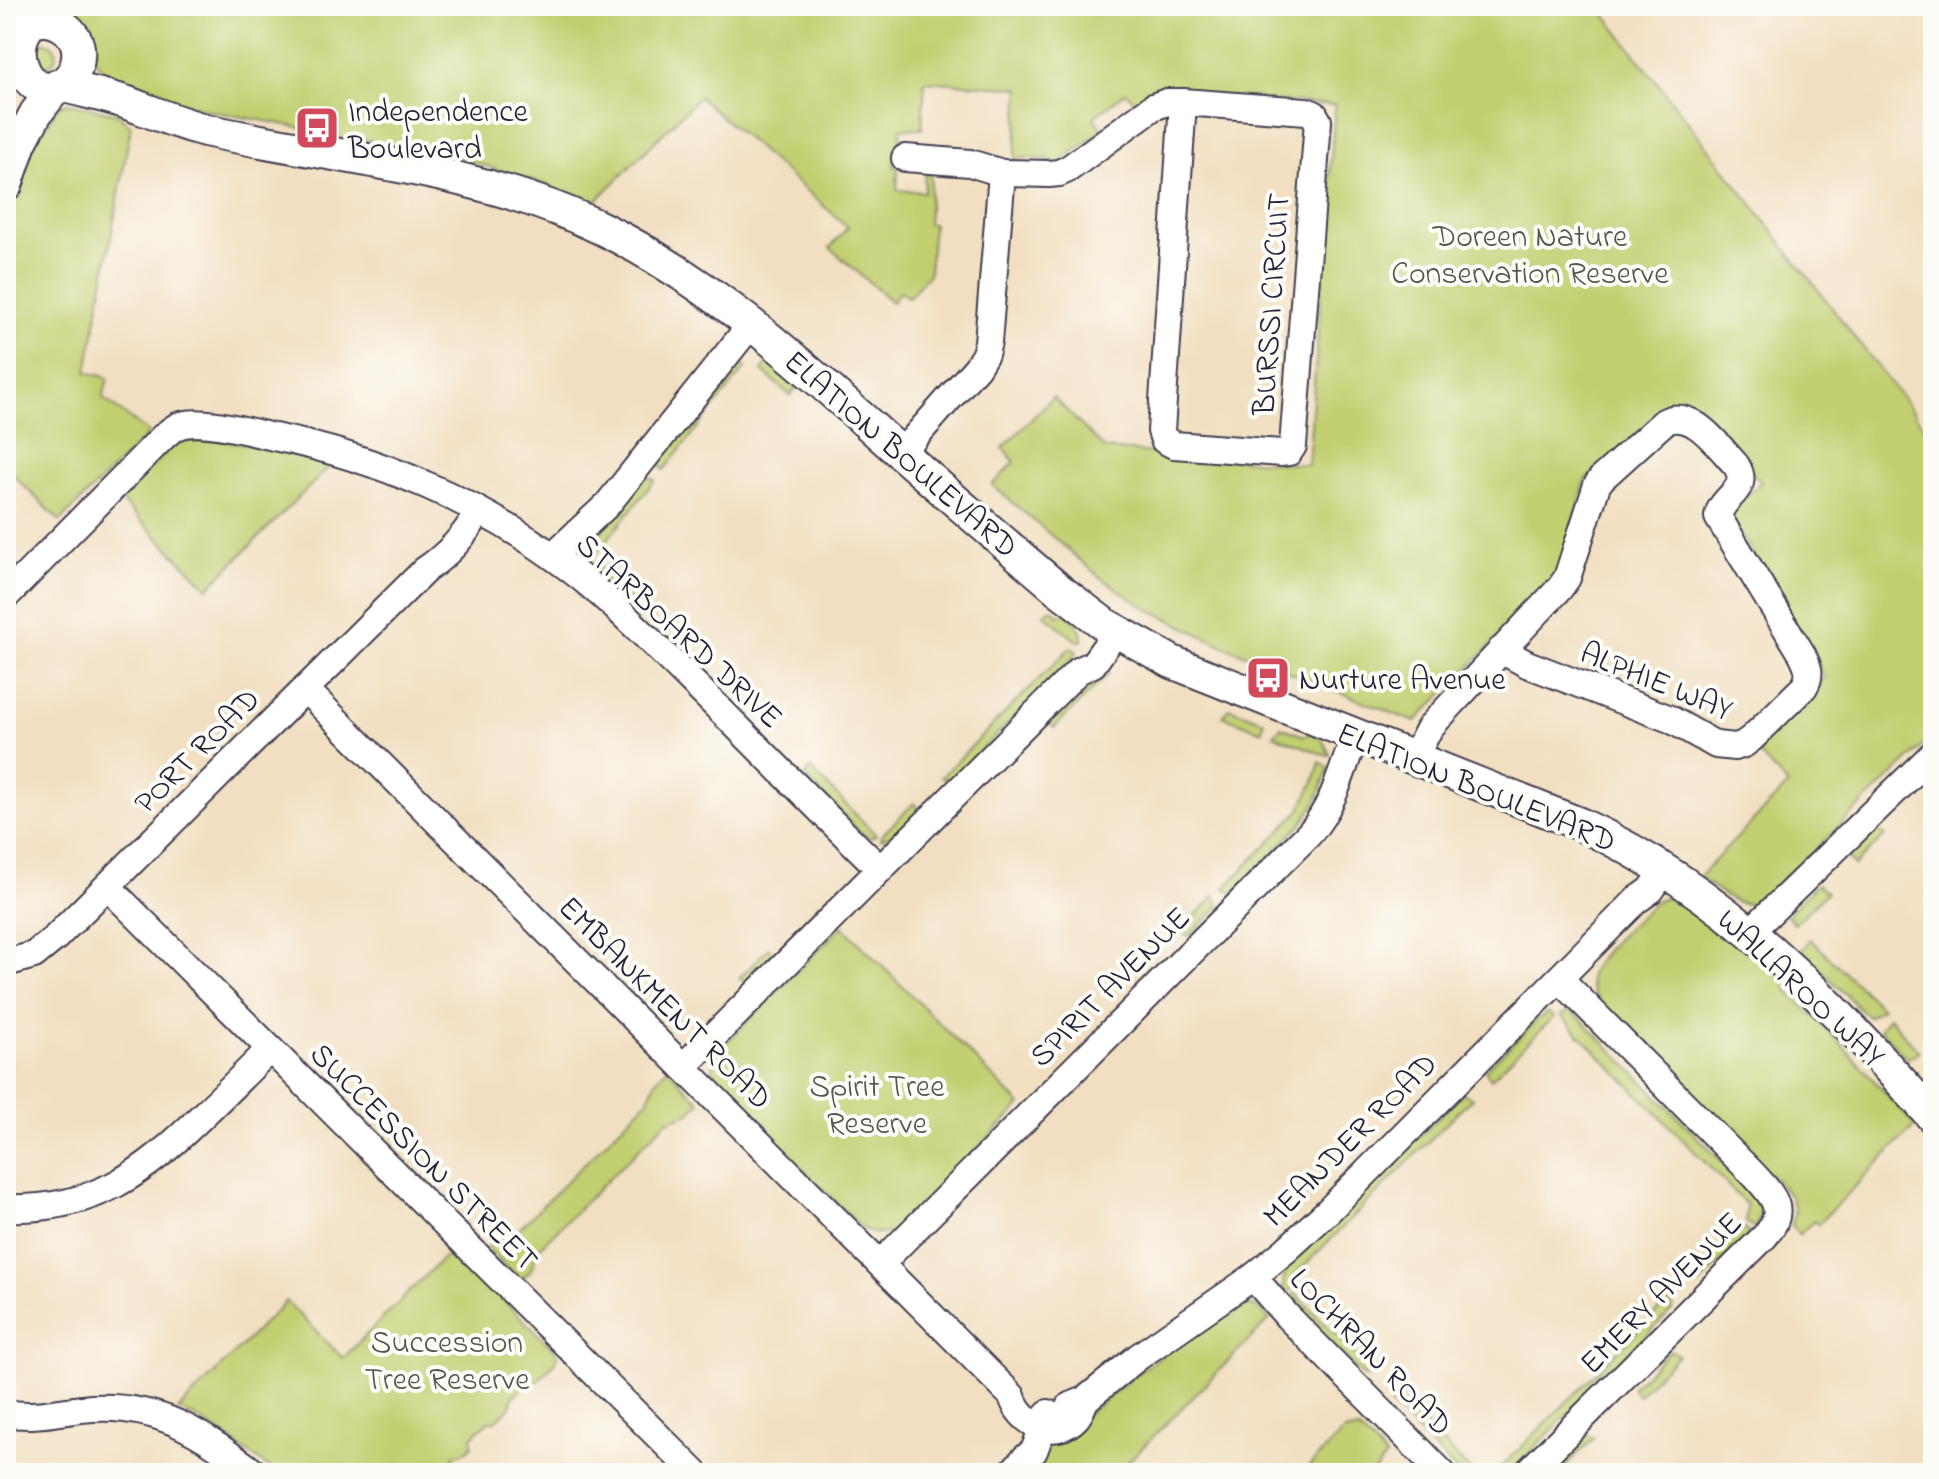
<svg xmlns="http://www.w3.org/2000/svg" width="1939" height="1479" viewBox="0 0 1939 1479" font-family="'Indie Flower',sans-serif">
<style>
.green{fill:#c1cf70;stroke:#727856;stroke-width:2}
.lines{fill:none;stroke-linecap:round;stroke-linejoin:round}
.minor-casing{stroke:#413e4f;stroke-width:30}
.tertiary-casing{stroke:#413e4f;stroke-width:36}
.minor{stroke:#fff;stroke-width:26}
.tertiary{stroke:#fff;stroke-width:32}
.labels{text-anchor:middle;stroke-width:8;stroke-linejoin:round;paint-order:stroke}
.poi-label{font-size:32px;fill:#22223b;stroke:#fdfcf7;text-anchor:start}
.park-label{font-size:32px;fill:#52564b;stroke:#fdfcf7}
.street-label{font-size:32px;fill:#22223b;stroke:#fdfcf7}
</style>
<rect width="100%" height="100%" fill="#fdfcf7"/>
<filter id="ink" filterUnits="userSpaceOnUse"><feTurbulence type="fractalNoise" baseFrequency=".0125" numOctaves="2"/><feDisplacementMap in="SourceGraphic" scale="16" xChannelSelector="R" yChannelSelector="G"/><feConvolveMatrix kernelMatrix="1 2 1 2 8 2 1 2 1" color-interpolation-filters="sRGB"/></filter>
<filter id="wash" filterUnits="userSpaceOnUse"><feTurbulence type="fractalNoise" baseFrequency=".006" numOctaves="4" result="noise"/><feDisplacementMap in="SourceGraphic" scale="32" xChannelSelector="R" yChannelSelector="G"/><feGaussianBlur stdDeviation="1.8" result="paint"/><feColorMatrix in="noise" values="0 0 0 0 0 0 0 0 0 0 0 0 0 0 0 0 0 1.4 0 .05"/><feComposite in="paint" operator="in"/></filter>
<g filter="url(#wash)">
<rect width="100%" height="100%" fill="#f2dfc1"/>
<!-- green -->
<g class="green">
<path d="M8 6H1598L1933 438V736L1764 899C1739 913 1720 891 1699 877L1788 785 1753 748 1825 678 1729 513 1761 482 1681 396 1585 481 1559 576 1415 722 1226 647 1144 607 1101 578 992 485 1015 462 1003 448 1053 397 1105 449 1308 465 1335 105 1156 92 1143 96 1135 102 1126 92 1094 117 1103 130 1060 162 1050 164V159L1022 158 1015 160 1020 88 925 81 922 129 901 128 899 148H895L894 167 898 168 897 190 924 192 925 175H931L928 224H933L929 274 908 298 900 291 892 302 830 248 848 227 699 97 589 208 558 194 550 186 460 158 362 139C343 142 351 147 335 134L206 110 162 97 139 88 123 86 107 74 91 55Z"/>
<circle cx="44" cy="54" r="12"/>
<polygon points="68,103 117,114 131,126 87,372 108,378 103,398 149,433 60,521 6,468 6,222 21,186 32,147 59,106"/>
<polygon points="770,358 777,362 779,372 797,387 790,395 762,371"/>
<polygon points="738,361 746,367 664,470 657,462"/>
<polygon points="191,436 199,436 262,447 332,464 208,588 119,499 168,450 177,442"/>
<polygon points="646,476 655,480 595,555 593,550 600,534"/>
<polygon points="596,562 599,565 640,599 632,604 605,581 600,575 594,563"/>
<path d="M1052 609 1059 615 1067 614C1076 622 1082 628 1082 641H1077L1044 614Z"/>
<polygon points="1071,647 1077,652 1068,664 950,781 941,777"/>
<polygon points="1100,667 1109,673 1054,728 1047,720"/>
<polygon points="1229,708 1264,721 1262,731 1223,716"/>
<polygon points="1281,727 1304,736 1312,733 1323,741 1330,755 1322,754 1274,735"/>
<polygon points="1320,762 1329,768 1315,804 1301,825 1233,893 1225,888 1299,811 1313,784"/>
<polygon points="810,768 876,835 870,838 859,831 805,777"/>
<path d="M914 803 920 812C908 824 898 837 880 839L884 833Z"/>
<polygon points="1875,829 1885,836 1854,866 1847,855"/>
<polygon points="1817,884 1827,892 1795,924 1787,915"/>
<polygon points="1215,896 1220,906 1189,936 1180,931"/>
<path d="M1668 897 1686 900 1783 978 1788 991 1843 1046 1915 1126 1818 1224 1814 1220 1799 1235 1792 1225 1795 1211 1790 1195 1602 1005C1595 996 1589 989 1590 977 1592 958 1637 920 1652 905L1658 901Z"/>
<path d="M842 926 1021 1105 899 1227C886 1237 874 1236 861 1227L722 1089C713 1077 710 1066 717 1052Z"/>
<polygon points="1810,939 1882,1008 1868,1017 1817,966 1797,957"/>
<polygon points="769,948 775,957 748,984 739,978"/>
<path d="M1568 1011 1572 1012 1582 1020 1753 1193C1761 1205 1762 1217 1755 1228L1746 1222 1747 1205 1561 1016Z"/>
<polygon points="1547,1013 1554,1017 1491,1079 1485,1070 1536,1021"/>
<polygon points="1889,1017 1919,1051 1907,1059 1880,1029"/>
<polygon points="667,1068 700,1102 690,1113 667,1121 538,1249 531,1270 520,1281 487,1248 498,1238 518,1230 647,1101 656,1080"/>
<path d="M1463 1093 1472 1098 1295 1275V1285L1289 1292H1285C1281 1279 1285 1271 1293 1261Z"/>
<polygon points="1743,1227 1749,1234 1698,1286 1690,1279"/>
<path d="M452 1249 558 1354 554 1364 536 1382 527 1383 512 1398 511 1406 496 1421H488L472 1437V1445C466 1452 463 1454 454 1455L455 1465 464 1466 470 1473H276L223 1434 194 1417 178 1410 286 1301 343 1358Z"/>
<polygon points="1295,1293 1375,1375 1364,1377 1290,1302"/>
<polygon points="1670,1299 1674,1308 1509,1473 1495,1473"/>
<polygon points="1243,1304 1258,1308 1270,1319 1117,1473 1030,1473 1036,1466 1044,1445 1098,1406 1135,1375 1227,1309 1235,1305"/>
<polygon points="1670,1350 1678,1355 1637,1396 1632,1387"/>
<polygon points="1394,1394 1473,1473 1459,1473 1389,1403"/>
<polygon points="1359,1430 1386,1457 1373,1473 1302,1473 1344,1431"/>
<polygon points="1585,1433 1594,1438 1559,1473 1545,1473"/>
</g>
</g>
<g filter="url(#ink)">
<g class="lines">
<!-- minor casing -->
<g class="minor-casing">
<g id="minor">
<polyline points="905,158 970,163 1002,173"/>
<polyline points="901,453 977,367 985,354 988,342 1002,173 1049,174 1059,173 1068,169 1153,107 1167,102 1183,102 1306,111 1314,114 1318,121 1293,446 1289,452 1282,453 1174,445 1164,440 1161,431 1183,102"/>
<polyline points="554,557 561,548 607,505 752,323"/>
<path d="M6 596 164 436C168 433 173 428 178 426 199 417 251 432 274 437 379 458 480 502 566 566 608 597 644 635 682 672 748 737 813 804 880 869"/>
<path d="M305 689 1012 1396C1019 1423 1055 1442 1077 1417 1081 1412 1083 1406 1085 1400"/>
<path d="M1414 758 1430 727 1560 588 1567 578 1597 485 1602 478 1664 422C1692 407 1718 446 1736 465 1752 491 1721 495 1718 517L1802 654C1808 666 1812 675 1804 687L1752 738 1744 744 1735 747 1716 745 1670 719 1527 664 1501 650"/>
<polyline points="108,887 695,1473"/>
<polyline points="1750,932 1933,754"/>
<path d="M6 963 34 955 55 938 425 570C449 554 465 536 479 511"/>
<polyline points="683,1067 1078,671 1093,664 1116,632"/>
<path d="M6 1208C94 1211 144 1173 204 1114 226 1093 248 1071 270 1049"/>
<path d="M880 1264 1309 834C1333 807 1343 769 1355 735"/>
<polyline points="1253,1277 1288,1317 1442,1473"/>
<polyline points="1070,1406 1085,1400 1138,1357 1253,1277 1286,1250 1329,1210 1637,900 1651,890 1665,870"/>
<path d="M6 1413C36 1419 63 1410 92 1408 161 1404 202 1434 255 1473"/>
<polyline points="1011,1473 1024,1459 1034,1451 1048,1413"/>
<path d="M1527 1473 1765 1236C1788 1210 1773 1196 1754 1175L1560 979"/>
</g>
</g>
<!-- tertiary casing -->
<g class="tertiary-casing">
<g id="tertiary">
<path d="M6 14C14 16 22 20 30 22 37 23 34 21 42 20 58 19 75 31 78 48 79 58 77 69 70 77 37 115 0 53 32 22"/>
<path d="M61 85C82 91 104 95 125 102 152 112 177 123 205 130 338 159 479 168 603 229 708 281 789 353 875 430 935 484 996 536 1058 589L1104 624 1172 662 1582 825C1726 891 1829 1001 1933 1117"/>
<polyline points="6,185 20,143 36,113 57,86"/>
</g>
</g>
<!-- minor -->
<use href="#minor" class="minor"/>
<!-- tertiary -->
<use href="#tertiary" class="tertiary"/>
</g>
</g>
<!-- icons -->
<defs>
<g id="bus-square" transform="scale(2.3)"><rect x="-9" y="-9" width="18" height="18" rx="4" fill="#d1495b" stroke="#fdfcf7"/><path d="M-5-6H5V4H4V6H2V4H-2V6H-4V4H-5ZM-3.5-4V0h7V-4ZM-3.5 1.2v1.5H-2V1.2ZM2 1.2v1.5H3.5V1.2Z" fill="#fff"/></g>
</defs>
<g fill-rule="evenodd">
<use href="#bus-square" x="317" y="128"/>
<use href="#bus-square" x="1268" y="678"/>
</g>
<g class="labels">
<!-- poi labels -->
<g class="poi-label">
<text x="348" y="121">Independence<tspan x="348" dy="37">Boulevard</tspan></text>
<text x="1299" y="689">Nurture Avenue</text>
</g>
<!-- park labels -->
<g class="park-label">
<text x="1530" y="246">Doreen Nature<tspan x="1530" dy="37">Conservation Reserve</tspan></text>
<text x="877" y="1096">Spirit Tree<tspan x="877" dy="37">Reserve</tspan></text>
<text x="447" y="1352">Succession<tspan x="447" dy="37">Tree Reserve</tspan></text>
</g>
<!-- street labels -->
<g class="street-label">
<text transform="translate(1270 304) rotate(-86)" y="11">BURSSI CIRCUIT</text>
<text transform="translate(902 453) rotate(41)" y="11">ELATION BOULEVARD</text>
<text transform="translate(680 630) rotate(43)" y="11">STARBOARD DRIVE</text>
<text transform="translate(1657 680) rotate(22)" y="11">ALPHIE WAY</text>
<text transform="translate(196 750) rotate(-45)" y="11">PORT ROAD</text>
<text transform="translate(1477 786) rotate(22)" y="11">ELATION BOULEVARD</text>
<text transform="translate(1109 986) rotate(-45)" y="11">SPIRIT AVENUE</text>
<text transform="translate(1802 987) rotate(43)" y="11">WALLAROO WAY</text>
<text transform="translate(666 1002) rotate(45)" y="11">EMBANKMENT ROAD</text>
<text transform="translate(1349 1139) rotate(-45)" y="11">MEANDER ROAD</text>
<text transform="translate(425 1156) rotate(45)" y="11">SUCCESSION STREET</text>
<text transform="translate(1660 1292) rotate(-45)" y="11">EMERY AVENUE</text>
<text transform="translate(1372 1351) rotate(46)" y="11">LOCHRAN ROAD</text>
</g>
</g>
<!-- margin -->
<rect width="1939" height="1479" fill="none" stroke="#fdfcf7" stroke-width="32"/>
</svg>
